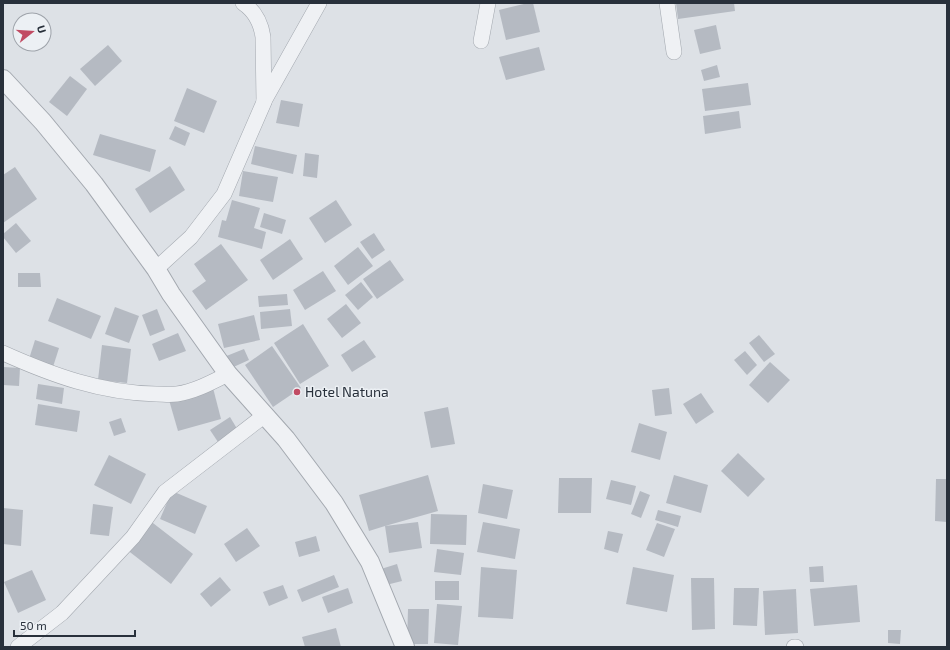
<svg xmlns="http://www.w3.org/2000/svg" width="950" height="650" viewBox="0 0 950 650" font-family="'Exo 2',sans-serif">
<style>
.building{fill:#b5bac2}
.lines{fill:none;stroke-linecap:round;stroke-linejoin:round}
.minor-casing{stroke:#a3a8af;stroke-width:16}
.tertiary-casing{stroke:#a3a8af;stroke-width:20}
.minor{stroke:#eff1f4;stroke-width:15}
.tertiary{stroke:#eff1f4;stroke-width:18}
.poi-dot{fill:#c14b63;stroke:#ecf0f4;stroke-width:1.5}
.labels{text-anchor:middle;stroke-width:3;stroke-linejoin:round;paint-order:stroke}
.poi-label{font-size:14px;fill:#28303b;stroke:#ecf0f4;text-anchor:start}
</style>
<rect width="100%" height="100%" fill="#dde1e6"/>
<!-- building -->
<g class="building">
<polygon points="528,3 533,3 540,32 506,40 499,10"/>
<polygon points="676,3 734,3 735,11 678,19"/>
<polygon points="716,25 721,49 700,54 694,30"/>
<polygon points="108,45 122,61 95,86 80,69"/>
<polygon points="539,47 545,70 506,80 499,57"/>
<polygon points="717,65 720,77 704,81 701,70"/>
<polygon points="70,76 87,89 67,116 49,102"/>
<polygon points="748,83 751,105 705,111 702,89"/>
<polygon points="187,88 217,101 204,133 174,121"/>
<polygon points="281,100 303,104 299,127 276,123"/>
<polygon points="739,111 741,128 705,134 703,116"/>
<polygon points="175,126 190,133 185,146 169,139"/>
<polygon points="100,134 156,150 150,172 93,155"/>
<polygon points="255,146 297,155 293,174 251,164"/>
<polygon points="305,153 319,155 317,178 303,176"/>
<polygon points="170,166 185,190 150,213 135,189"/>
<polygon points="15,167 37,199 3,223 3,175"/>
<polygon points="243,171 278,177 273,202 239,196"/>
<polygon points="232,200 260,208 254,228 266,232 262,249 218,237 222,220 226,221"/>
<polygon points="336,200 352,225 325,243 309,218"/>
<polygon points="264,213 286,220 282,234 260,227"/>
<polygon points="16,223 31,241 16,253 3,237 3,234"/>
<polygon points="374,233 385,250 372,259 360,242"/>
<polygon points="290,239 303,259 273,280 260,260"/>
<polygon points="221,244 248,280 206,310 192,291 206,281 194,264"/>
<polygon points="358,247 373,266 348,285 334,266"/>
<polygon points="390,260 404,280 377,299 363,279"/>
<polygon points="323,271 336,291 305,310 293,290"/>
<polygon points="18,273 40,273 41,287 18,287"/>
<polygon points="361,282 373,297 358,310 345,295"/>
<polygon points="287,294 288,305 259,307 258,296"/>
<polygon points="57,298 101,316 91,339 48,321"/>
<polygon points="346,304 361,323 342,338 327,319"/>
<polygon points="115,307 139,316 129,343 105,334"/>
<polygon points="157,309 165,330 150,336 142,315"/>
<polygon points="290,309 292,326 261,329 260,312"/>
<polygon points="254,315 260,340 224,348 218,324"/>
<polygon points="303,324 329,366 300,384 274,343"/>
<polygon points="178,333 186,351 159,361 152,344"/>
<polygon points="759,335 775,354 764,362 749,343"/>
<polygon points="35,340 59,348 53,367 29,359"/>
<polygon points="364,340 376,357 352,372 341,355"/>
<polygon points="102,345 131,349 127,383 98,380"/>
<polygon points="272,346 301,388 273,407 245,365"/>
<polygon points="244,349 249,360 229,369 224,357"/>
<polygon points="745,351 757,365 747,375 734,360"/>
<polygon points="770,362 790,380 768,403 749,385"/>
<polygon points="3,367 20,368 19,386 3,385"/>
<polygon points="38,384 64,388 62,404 36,399"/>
<polygon points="213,388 221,419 178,431 169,400"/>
<polygon points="669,388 672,414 655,416 652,390"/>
<polygon points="701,393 714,412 696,424 683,404"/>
<polygon points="38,404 80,411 77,432 35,425"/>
<polygon points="448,407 455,444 431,448 424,412"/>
<polygon points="230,417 239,432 220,445 210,430"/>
<polygon points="121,418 126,432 114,436 109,422"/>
<polygon points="639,423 667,432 660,460 631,452"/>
<polygon points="738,453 765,479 748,497 721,471"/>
<polygon points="109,455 146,474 131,504 94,485"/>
<polygon points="428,475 438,511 385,526 418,522 422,548 389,553 385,526 369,531 359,495"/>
<polygon points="674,475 708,485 701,513 666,503"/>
<polygon points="559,478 592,478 591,513 558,513"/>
<polygon points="936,479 947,479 947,522 935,521"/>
<polygon points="611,480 636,486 631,505 606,499"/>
<polygon points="483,484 513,490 507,519 478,513"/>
<polygon points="172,491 207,506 195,534 160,519"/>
<polygon points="640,491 650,495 641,518 631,514"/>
<polygon points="93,504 113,507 109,536 90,534"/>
<polygon points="3,508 23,510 21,546 3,544"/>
<polygon points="658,510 681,516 678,527 655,520"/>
<polygon points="431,514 467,515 466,545 430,544"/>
<polygon points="149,520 193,554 171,584 126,549"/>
<polygon points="483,522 520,529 515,559 477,552"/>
<polygon points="657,523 675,529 664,557 646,550"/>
<polygon points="247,528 260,546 236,562 224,544"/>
<polygon points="608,531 623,534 618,553 604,549"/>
<polygon points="316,536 320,551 299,557 295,542"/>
<polygon points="437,549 464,553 461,575 434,572"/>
<polygon points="397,564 402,581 386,585 381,569"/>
<polygon points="823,566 824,582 810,582 809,567"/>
<polygon points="481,567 517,570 513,619 478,617"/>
<polygon points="633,567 674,575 667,612 626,604"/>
<polygon points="32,570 46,600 18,613 4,582"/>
<polygon points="334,575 339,587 302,602 297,590"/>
<polygon points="220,577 231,590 211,607 200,594"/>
<polygon points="691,578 714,578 715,629 692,630"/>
<rect x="435" y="581" width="24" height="19"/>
<polygon points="283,585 288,598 269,606 263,592"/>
<polygon points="857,585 860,622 814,626 810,589"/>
<polygon points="348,588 353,603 328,613 322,597"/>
<polygon points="734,588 759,588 757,626 733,625"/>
<polygon points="796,589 798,633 765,635 763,591"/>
<polygon points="437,604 462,606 458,645 434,643"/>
<polygon points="408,609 429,609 428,644 407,644"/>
<polygon points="336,628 341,647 305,647 302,637"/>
<polygon points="888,630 901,630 900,644 888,643"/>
</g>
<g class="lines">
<!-- minor casing -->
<g class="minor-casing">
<g id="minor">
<polyline points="667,3 674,52"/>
<polyline points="481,41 488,3"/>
<polyline points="264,101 319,3"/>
<path d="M156 269 191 237 224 194 264 102 263 37C261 23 255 11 243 3"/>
<path d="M3 353C52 375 101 393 156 394 163 394 170 395 177 394 196 391 212 382 228 374"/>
<polyline points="18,647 62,613 133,537 165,492 265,415"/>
<polyline points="794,647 796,647"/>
</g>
</g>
<!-- tertiary casing -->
<g class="tertiary-casing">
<polyline id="tertiary" points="3,79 43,122 94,184 156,269 171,294 228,374 286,439 334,503 370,562 405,647"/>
</g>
<!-- minor -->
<use href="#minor" class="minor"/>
<!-- tertiary -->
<use href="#tertiary" class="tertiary"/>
</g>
<!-- markers -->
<circle class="poi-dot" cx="297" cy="392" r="4"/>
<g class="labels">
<!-- poi labels -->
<g class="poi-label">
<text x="305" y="397">Hotel Natuna</text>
</g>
</g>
<!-- border -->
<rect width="950" height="650" fill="none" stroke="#28303b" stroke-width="8"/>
<!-- north arrow -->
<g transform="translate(32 32) rotate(73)"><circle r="19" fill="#ecf0f4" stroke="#9ea3aa"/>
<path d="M0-3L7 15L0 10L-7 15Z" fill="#c14b63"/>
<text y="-6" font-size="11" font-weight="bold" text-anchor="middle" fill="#28303b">U</text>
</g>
<!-- scale -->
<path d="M14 630v6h121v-6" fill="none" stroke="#28303b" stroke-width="2"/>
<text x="20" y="630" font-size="12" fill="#28303b" stroke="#ecf0f4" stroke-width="3" paint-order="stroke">50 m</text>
</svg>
